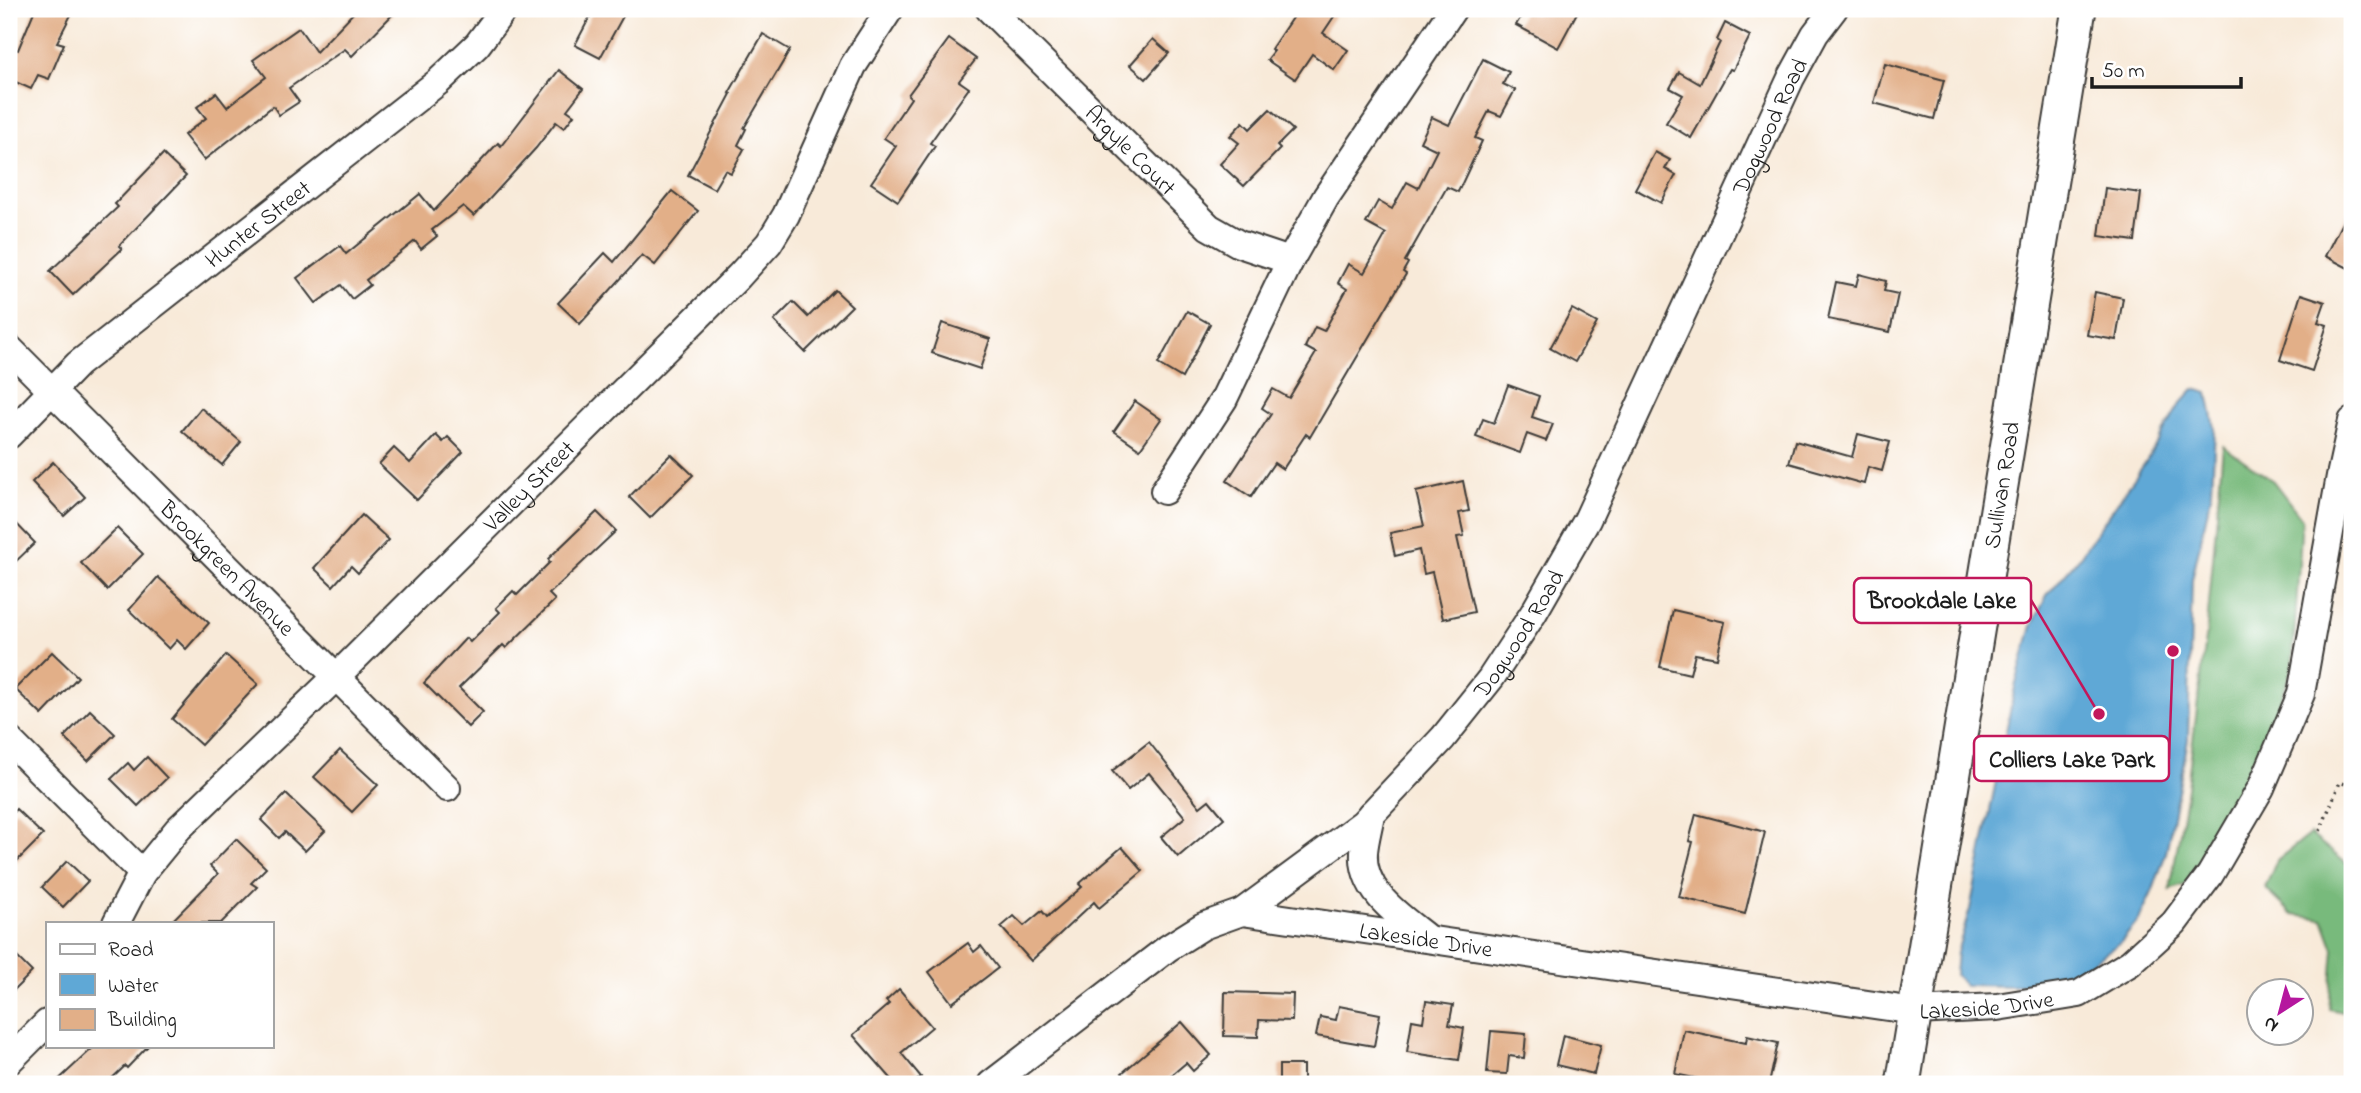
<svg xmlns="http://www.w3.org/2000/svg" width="2361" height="1093" viewBox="0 0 2361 1093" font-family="'Indie Flower',sans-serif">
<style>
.forest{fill:#78ba7c;stroke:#4a6b4c;stroke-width:2}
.water{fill:#5fa8d6;stroke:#3e6279;stroke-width:2}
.building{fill:#e2af88}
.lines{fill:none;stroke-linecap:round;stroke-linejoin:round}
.minor-casing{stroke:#3d3b38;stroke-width:30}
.major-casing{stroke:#3d3b38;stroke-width:37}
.path{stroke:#3d3b38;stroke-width:3.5;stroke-dasharray:2 5;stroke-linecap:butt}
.minor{stroke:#fff;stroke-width:26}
.major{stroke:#fff;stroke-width:33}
.labels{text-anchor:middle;stroke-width:5;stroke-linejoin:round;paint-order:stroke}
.street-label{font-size:23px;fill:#1c1c1c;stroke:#fff}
.leader{fill:none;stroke:#c2185b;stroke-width:2.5}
.callout-dot{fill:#c2185b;stroke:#fff;stroke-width:2.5}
.callout{fill:#fff;stroke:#c2185b;stroke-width:2.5}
.callout-label{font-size:24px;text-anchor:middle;font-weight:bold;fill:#1c1c1c}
</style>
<rect width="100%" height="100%" fill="#fff"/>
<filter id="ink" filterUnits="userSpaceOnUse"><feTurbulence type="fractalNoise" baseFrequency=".0143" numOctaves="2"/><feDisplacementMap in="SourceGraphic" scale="14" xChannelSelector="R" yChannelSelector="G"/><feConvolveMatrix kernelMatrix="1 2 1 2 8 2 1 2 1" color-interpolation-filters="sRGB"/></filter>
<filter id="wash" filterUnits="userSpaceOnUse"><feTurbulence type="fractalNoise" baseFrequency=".00686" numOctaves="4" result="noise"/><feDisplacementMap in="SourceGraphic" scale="28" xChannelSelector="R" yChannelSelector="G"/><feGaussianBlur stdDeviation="1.57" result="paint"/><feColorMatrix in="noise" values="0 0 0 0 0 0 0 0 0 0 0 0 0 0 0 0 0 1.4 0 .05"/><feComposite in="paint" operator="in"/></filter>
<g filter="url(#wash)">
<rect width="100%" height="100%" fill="#f8ead9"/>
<!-- forest -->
<g class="forest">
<polygon points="2223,446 2273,481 2302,519 2292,669 2260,754 2187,884 2170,890 2185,803 2206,638"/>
<polygon points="2310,834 2352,868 2352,1014 2329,1009 2334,949 2323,919 2293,915 2265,888 2277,860"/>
</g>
<!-- water -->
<polygon class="water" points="2194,389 2208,393 2215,428 2212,491 2192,579 2188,740 2166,853 2153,890 2139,920 2121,942 2093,962 2057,980 2013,986 1965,985 1955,975 1957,952 1970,909 2015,687 2032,626 2047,595 2078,559 2145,463 2180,404"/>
<g id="blocks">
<!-- building -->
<g class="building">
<polygon points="35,9 74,9 57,42 64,44 49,79 38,75 31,89 9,79 9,47 18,50"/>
<polygon points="357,9 398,9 352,56 345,49 289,88 299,102 279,115 273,106 204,160 184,135 206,118 197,107 216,93 227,107 266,77 253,60 299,28 316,52"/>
<polygon points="594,9 627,9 600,58 575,45"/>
<polygon points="1298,9 1339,9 1323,33 1348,50 1334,70 1312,54 1295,79 1267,60 1274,51 1271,49"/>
<polygon points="1539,9 1579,9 1558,48 1516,25 1525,10 1535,15"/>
<polygon points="1725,23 1750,36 1733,70 1730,69 1691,138 1666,123 1683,95 1670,88 1679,72 1700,84 1720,42 1717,40"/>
<polygon points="763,34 790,50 744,128 746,129 738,145 744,149 731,173 725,170 714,189 688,175 731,94 729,93"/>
<polygon points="949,39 976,59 959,81 969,88 930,143 935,146 898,201 871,183 896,146 884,138 911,98 908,95"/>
<polygon points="1153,39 1169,53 1146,79 1130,65"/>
<polygon points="1483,59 1509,72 1503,84 1515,90 1501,116 1489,111 1475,138 1482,141 1458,192 1447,187 1405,261 1408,263 1403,272 1406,274 1310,437 1306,434 1283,469 1274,463 1251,497 1227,481 1271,414 1262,408 1273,389 1289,398 1316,353 1305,347 1315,327 1324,331 1347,289 1338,283 1348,264 1364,273 1386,234 1366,223 1378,201 1392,209 1407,182 1418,188 1437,150 1420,142 1432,117 1449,125"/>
<polygon points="1885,64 1944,80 1934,119 1874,103"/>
<polygon points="559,70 583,89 567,110 574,115 564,128 556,122 536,148 474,216 463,206 432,230 437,236 421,249 415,241 366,280 370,285 352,299 341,285 316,303 297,278 340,246 346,254 420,194 434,211 498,143 501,146"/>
<polygon points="1270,109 1293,130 1277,146 1280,149 1244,186 1220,164 1239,143 1230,136 1243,122 1250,129"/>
<polygon points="1655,152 1670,160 1665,169 1676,175 1661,203 1635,189"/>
<polygon points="163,154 186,176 119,246 122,249 73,295 50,271 118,207 115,204"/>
<polygon points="2105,188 2141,193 2135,241 2099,236"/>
<polygon points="672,191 698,211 655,265 642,255 580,324 558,303 605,253 614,262"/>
<polygon points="2352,203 2352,270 2325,256"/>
<polygon points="1859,274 1886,281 1884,291 1898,294 1890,332 1828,319 1836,282 1856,286"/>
<polygon points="835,290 852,306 805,352 774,321 793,302 808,317"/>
<polygon points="2095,292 2123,298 2116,340 2087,335"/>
<polygon points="2301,294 2325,302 2318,322 2327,325 2312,371 2280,360"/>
<polygon points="1572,309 1597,323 1575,362 1550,348"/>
<polygon points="1187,311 1210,324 1182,378 1158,364"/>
<polygon points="942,323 990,339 980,369 932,353"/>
<polygon points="1508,385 1539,396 1532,417 1553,424 1546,441 1527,434 1520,453 1476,437 1483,419 1494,423"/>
<polygon points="1135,401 1161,419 1140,449 1114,431"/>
<polygon points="201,408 241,442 222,465 182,431"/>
<polygon points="1858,434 1890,442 1882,471 1868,467 1864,484 1789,463 1795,441 1852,457"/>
<polygon points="436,435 443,442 448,437 463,452 417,500 379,464 394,448 410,463"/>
<polygon points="671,454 693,475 650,518 629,497"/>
<polygon points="53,462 85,497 64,516 32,482"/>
<polygon points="1463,481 1469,511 1459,513 1464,536 1457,537 1474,612 1443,619 1432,572 1424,574 1419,550 1395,556 1390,533 1424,526 1416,492"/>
<polygon points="597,512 616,531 549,594 555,600 506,648 503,645 459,688 483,712 468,727 424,683 466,638 470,642 500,612 496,608 513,591 517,595 550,562 548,559"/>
<polygon points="362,515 389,540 358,573 351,566 333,586 314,568"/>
<polygon points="9,516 35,543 9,568"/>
<polygon points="117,528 143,554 107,590 81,563"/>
<polygon points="158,577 209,623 186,649 177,640 169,649 129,610"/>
<polygon points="1673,610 1725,622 1717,658 1695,654 1690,674 1660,667"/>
<polygon points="52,652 78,677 42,715 15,689"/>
<polygon points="226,655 258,684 201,745 172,719"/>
<polygon points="90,710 115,734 88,761 64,737"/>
<polygon points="1149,742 1200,807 1209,800 1224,818 1178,857 1161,837 1185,817 1149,773 1128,790 1112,771"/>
<polygon points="340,750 378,785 352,812 314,777"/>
<polygon points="147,757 167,778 138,806 111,779 128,763 134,770"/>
<polygon points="286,794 325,831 305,851 285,832 279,838 261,820"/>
<polygon points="16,809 43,835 9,869 9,817"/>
<polygon points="1696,814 1765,832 1745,914 1679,897 1693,842 1689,841"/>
<polygon points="236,839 266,868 251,883 257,887 221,923 170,923 218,874 210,866"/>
<polygon points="1122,847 1143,871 1099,908 1094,902 1031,961 1001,927 1014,916 1024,926 1042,911 1047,917 1082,887 1079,884"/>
<polygon points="67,861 88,881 63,907 42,887"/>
<polygon points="968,943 974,952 981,946 998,968 952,1003 929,972"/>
<polygon points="9,949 32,972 9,995"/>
<polygon points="899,989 932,1027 901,1053 921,1077 913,1084 896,1084 853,1035 889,1004 886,1001"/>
<polygon points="1225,992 1293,994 1292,1021 1259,1020 1258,1037 1224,1036"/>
<polygon points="1426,1001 1453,1005 1449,1025 1464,1028 1459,1060 1407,1052 1412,1020 1423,1022"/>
<polygon points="1339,1006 1380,1014 1374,1046 1316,1036 1320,1017 1336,1020"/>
<polygon points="1182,1022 1211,1055 1193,1071 1186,1063 1161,1084 1132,1084 1122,1073"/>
<polygon points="1684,1030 1746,1043 1747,1036 1778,1043 1769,1084 1723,1084 1675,1074"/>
<polygon points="1491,1031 1526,1034 1524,1058 1509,1056 1507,1074 1487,1073"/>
<polygon points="1563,1035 1601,1045 1594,1074 1556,1065"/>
<polygon points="95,1046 148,1046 127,1068 125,1066 106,1084 54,1084"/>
<rect x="1279" y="1065" width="24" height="19"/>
</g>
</g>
</g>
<g filter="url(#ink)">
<use href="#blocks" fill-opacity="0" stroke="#3d3b38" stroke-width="2"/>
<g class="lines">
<!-- minor casing -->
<g class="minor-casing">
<g id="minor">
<path id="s1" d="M989 9 1209 227 1239 244 1290 261"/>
<path id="s2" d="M9 348 447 788"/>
<path id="s3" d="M9 435 78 364 438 82 477 45 504 9"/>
<polyline points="1164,491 1224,399 1290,261 1326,197 1453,9"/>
<polyline points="9,740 142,873"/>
<path d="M1371 814C1369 826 1365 840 1364 852 1361 892 1401 917 1427 938"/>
<path id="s4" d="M1242 912 1915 1011 1997 1007 2079 994 2130 963 2174 923 2210 875 2261 788 2301 694 2340 476 2352 421"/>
<path id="s5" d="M116 923 142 873 178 829 336 677 739 276 769 243 786 215 853 66 890 9"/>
<polyline points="9,1061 47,1023"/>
<path id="s6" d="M991 1084 1168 948 1203 926 1242 912 1363 823 1443 738 1491 678 1533 614 1587 520 1791 78 1815 34 1834 9"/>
</g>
</g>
<!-- major casing -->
<g class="major-casing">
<g id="major">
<path id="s7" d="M1903 1084 2079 9"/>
</g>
</g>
<!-- path -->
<polyline class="path" points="2320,831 2340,782 2350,786"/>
<!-- minor -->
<use href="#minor" class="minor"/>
<!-- major -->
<use href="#major" class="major"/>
</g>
</g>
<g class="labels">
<!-- street labels -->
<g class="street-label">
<text dy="8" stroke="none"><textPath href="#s6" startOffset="1269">Dogwood Road</textPath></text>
<text dy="8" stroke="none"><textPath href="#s1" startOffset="200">Argyle Court</textPath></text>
<text dy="8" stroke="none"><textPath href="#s3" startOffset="327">Hunter Street</textPath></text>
<text dy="8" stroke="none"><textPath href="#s7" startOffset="607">Sullivan Road</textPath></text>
<text dy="8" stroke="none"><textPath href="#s5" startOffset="604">Valley Street</textPath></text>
<text dy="8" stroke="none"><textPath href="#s2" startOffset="310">Brookgreen Avenue</textPath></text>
<text dy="8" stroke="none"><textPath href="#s6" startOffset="702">Dogwood Road</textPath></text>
<text dy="8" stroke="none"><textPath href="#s4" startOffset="186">Lakeside Drive</textPath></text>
<text dy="8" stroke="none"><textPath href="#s4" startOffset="752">Lakeside Drive</textPath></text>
</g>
</g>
<!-- callouts -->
<path class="leader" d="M2099 714L2031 600M2173 651L2169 759"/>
<g class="callout-dot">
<circle cx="2099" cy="714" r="7"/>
<circle cx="2173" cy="651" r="7"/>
</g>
<g class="callout">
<rect x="1854" y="578" width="177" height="45" rx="7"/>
<rect x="1974" y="736" width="195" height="45" rx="7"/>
</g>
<g class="callout-label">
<text x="1942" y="608">Brookdale Lake</text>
<text x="2072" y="767">Colliers Lake Park</text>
</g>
<!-- margin -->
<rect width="2361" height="1093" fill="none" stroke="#fff" stroke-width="35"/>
<!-- legend -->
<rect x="46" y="922" width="228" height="126" fill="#ffffff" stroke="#a4a4a4" stroke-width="2"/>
<rect x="60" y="944" width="35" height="10" fill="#ffffff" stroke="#a4a4a4" stroke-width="2"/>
<text x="108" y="956" font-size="21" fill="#1c1c1c">Road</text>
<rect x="60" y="974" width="35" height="21" fill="#5fa8d6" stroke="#a4a4a4" stroke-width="2"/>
<text x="108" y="992" font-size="21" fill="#1c1c1c">Water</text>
<rect x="60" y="1009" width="35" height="21" fill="#e2af88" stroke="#a4a4a4" stroke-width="2"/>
<text x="108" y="1026" font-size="21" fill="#1c1c1c">Building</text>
<!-- north arrow -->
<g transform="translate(2280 1012) rotate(216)"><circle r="33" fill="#ffffff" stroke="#a4a4a4" stroke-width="2"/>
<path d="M0-5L12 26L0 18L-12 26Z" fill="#b5179e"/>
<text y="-10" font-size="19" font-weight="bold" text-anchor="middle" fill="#1c1c1c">N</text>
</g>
<!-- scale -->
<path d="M2092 77v10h149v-10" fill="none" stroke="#1c1c1c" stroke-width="3.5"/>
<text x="2102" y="77" font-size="21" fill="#1c1c1c" stroke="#ffffff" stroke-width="5" paint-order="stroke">50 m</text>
</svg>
